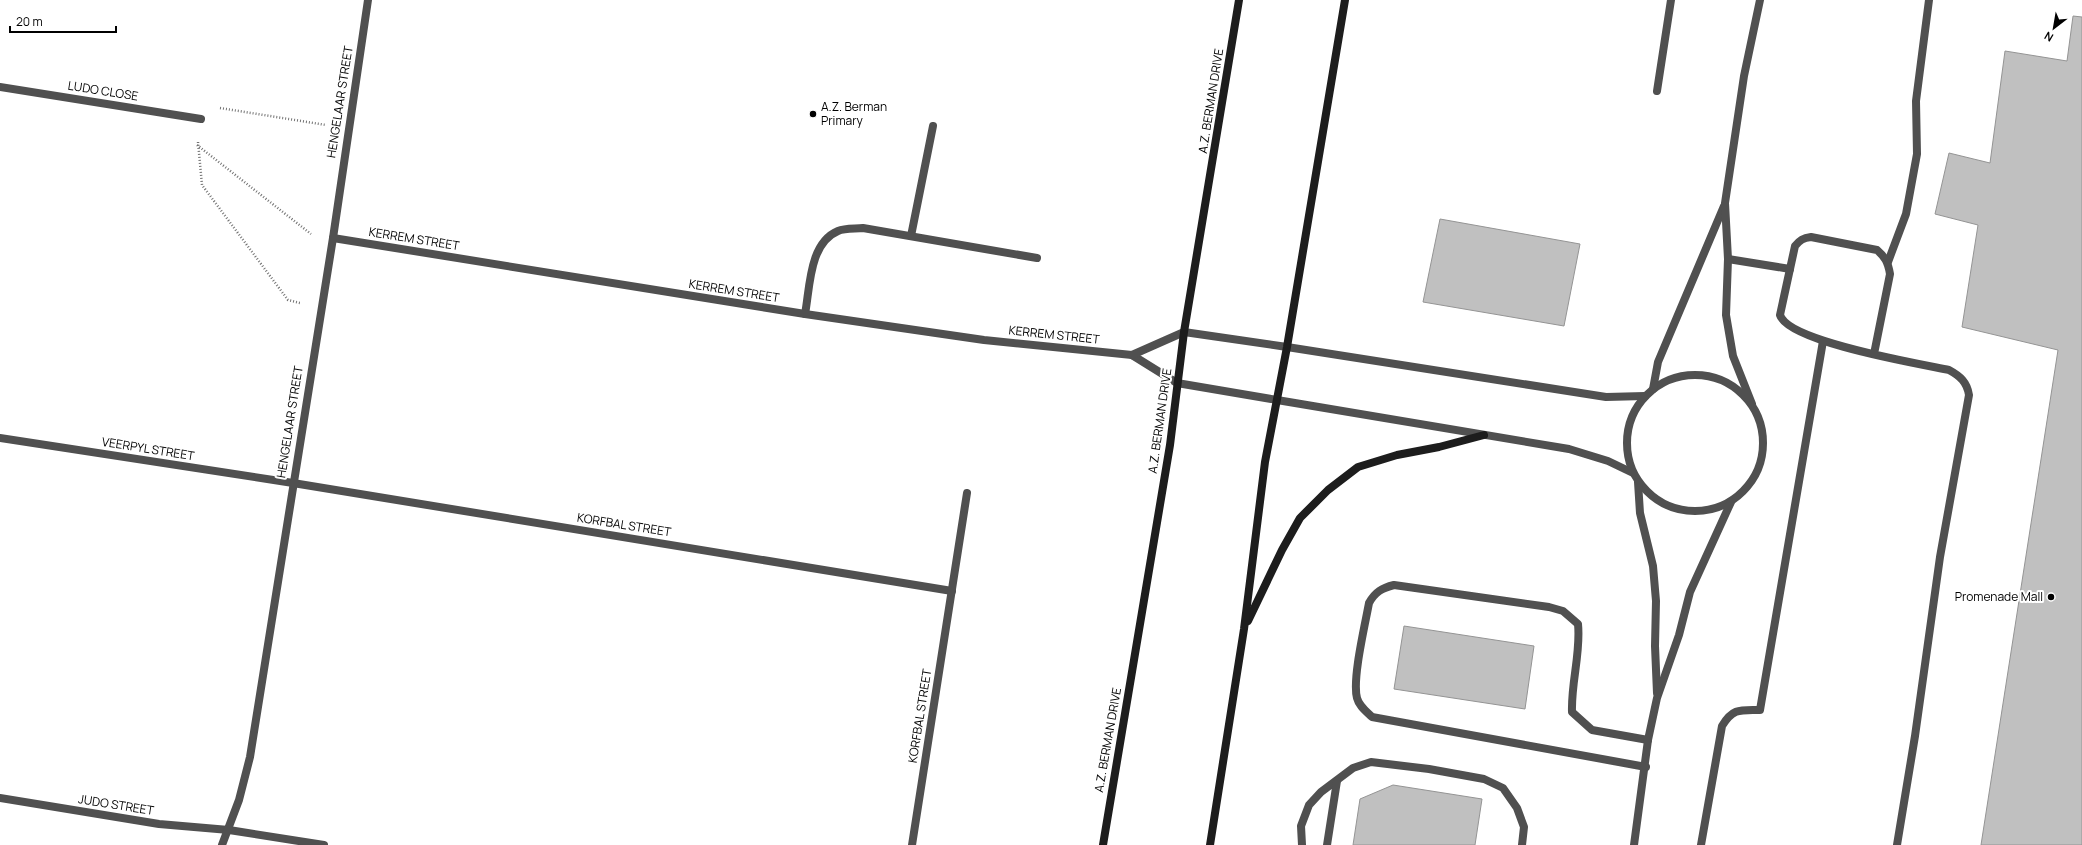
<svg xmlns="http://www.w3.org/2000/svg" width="2082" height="845" viewBox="0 0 2082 845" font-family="Manrope,sans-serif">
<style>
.building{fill:#c0c0c0;stroke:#949494}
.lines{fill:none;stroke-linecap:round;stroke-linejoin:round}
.path{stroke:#727272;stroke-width:2.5;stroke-dasharray:1 2;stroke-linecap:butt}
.lane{stroke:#505050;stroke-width:8}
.street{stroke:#505050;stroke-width:8}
.secondary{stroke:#1d1d1d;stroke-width:8}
.poi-dot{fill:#000;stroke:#fff;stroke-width:1.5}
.labels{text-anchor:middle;stroke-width:4;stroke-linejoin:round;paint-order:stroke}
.street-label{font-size:12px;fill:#000;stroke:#fff}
.poi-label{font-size:12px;fill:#000;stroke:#fff;text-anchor:start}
</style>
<rect width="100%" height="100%" fill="#fff"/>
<!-- building -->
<g class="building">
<polygon points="2073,16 2082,17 2082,845 1981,845 2058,350 1962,327 1978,225 1935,214 1949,153 1990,163 2005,51 2067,61"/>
<polygon points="1440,219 1580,244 1564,326 1423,302"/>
<polygon points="1404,626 1534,646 1525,709 1394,689"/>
<polygon points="1393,785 1482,799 1475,845 1353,845 1360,799"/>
</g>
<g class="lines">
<!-- path -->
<g class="path">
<polyline points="220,108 326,125"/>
<polyline points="198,142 202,185 288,300 300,303"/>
<polyline points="197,145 311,234"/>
</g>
<!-- lane -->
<g class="lane">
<polyline points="1657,91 1671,0"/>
<polyline points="911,236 933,126"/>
<polyline points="1728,259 1790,269"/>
<polyline points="1888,262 1906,214 1917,154 1916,101 1929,0"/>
<path d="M805 314C810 288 809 243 838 231 845 228 856 229 863 228L1037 258"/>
<polyline points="1287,347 1606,397 1645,396"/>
<path d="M1874 354 1890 274C1888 262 1885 257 1877 250L1811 237C1803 238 1800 240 1795 246L1780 315C1788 342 1920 364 1949 370 1960 376 1967 382 1969 395L1940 557 1915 736 1897 845"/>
<circle cx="1695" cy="443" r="68"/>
<polyline points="1653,389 1658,362 1724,206"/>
<polyline points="1277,400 1569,449 1608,461 1633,473"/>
<polyline points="1752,404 1733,356 1726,315 1728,259 1725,203 1744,76 1760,0"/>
<polyline points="1638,482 1640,513 1653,566 1656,601 1655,646 1657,693"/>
<path d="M1646 767 1372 717C1366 711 1359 706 1357 698 1352 679 1365 625 1369 603 1375 592 1382 588 1394 585L1549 607 1563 611 1578 624C1581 653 1571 682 1572 712L1592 730 1648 740"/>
<polyline points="1302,845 1301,826 1309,805 1321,792 1353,768 1371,762 1429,769 1484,779 1503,788 1517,808 1524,827 1522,845"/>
<polyline points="1327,845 1337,781"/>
<polyline points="1634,845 1648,740 1657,698 1679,635 1690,592 1731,502"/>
<path d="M1701 845 1722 726C1733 708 1740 710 1760 710L1823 341"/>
</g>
<!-- street -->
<g class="street">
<polyline points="0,87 201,119"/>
<polyline points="333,238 805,314 984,340 1132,355 1177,383 1277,400"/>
<polyline points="1132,355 1184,332 1287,347"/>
<polyline points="0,438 293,483 952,591"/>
<polyline points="0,798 159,824 229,830 324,845"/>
<polyline points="222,845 239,800 250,757 333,238 368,0"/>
<polyline points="912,845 967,493"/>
</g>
<!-- secondary -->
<g class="secondary">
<polyline points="1248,621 1282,550 1300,518 1328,490 1358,467 1397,455 1439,447 1484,435"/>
<polyline points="1103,845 1170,445 1184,332 1239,0"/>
<polyline points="1210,845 1244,629 1265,462 1287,347 1345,0"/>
</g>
</g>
<!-- markers -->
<g class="poi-dot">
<circle cx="813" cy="114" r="4"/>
<circle cx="2051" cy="597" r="4"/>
</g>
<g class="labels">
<!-- street labels -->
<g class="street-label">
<text transform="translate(103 91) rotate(9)" y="4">LUDO CLOSE</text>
<text transform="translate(1211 101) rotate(-81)" y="4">A.Z. BERMAN DRIVE</text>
<text transform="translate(340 102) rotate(-81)" y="4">HENGELAAR STREET</text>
<text transform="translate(414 239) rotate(9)" y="4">KERREM STREET</text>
<text transform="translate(734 291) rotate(9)" y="4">KERREM STREET</text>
<text transform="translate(1054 335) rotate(6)" y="4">KERREM STREET</text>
<text transform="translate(1160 421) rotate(-82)" y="4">A.Z. BERMAN DRIVE</text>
<text transform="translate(290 422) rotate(-81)" y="4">HENGELAAR STREET</text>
<text transform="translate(148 449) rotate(9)" y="4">VEERPYL STREET</text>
<text transform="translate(624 525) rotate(9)" y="4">KORFBAL STREET</text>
<text transform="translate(920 716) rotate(-81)" y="4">KORFBAL STREET</text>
<text transform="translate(1108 740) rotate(-80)" y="4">A.Z. BERMAN DRIVE</text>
<text transform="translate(116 805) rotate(9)" y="4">JUDO STREET</text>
</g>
<!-- poi labels -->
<g class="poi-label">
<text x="821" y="111">A.Z. Berman<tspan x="821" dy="14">Primary</tspan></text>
<text x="2043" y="601" text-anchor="end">Promenade Mall</text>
</g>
</g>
<!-- north arrow -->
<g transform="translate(2054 28) rotate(211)" stroke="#ffffff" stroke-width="3" paint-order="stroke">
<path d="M0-3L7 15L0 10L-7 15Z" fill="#000000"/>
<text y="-6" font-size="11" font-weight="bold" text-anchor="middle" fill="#000000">N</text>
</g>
<!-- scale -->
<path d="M10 26v6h106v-6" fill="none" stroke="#000000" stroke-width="2"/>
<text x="16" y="26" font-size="12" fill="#000000" stroke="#ffffff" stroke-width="3" paint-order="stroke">20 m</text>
</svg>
